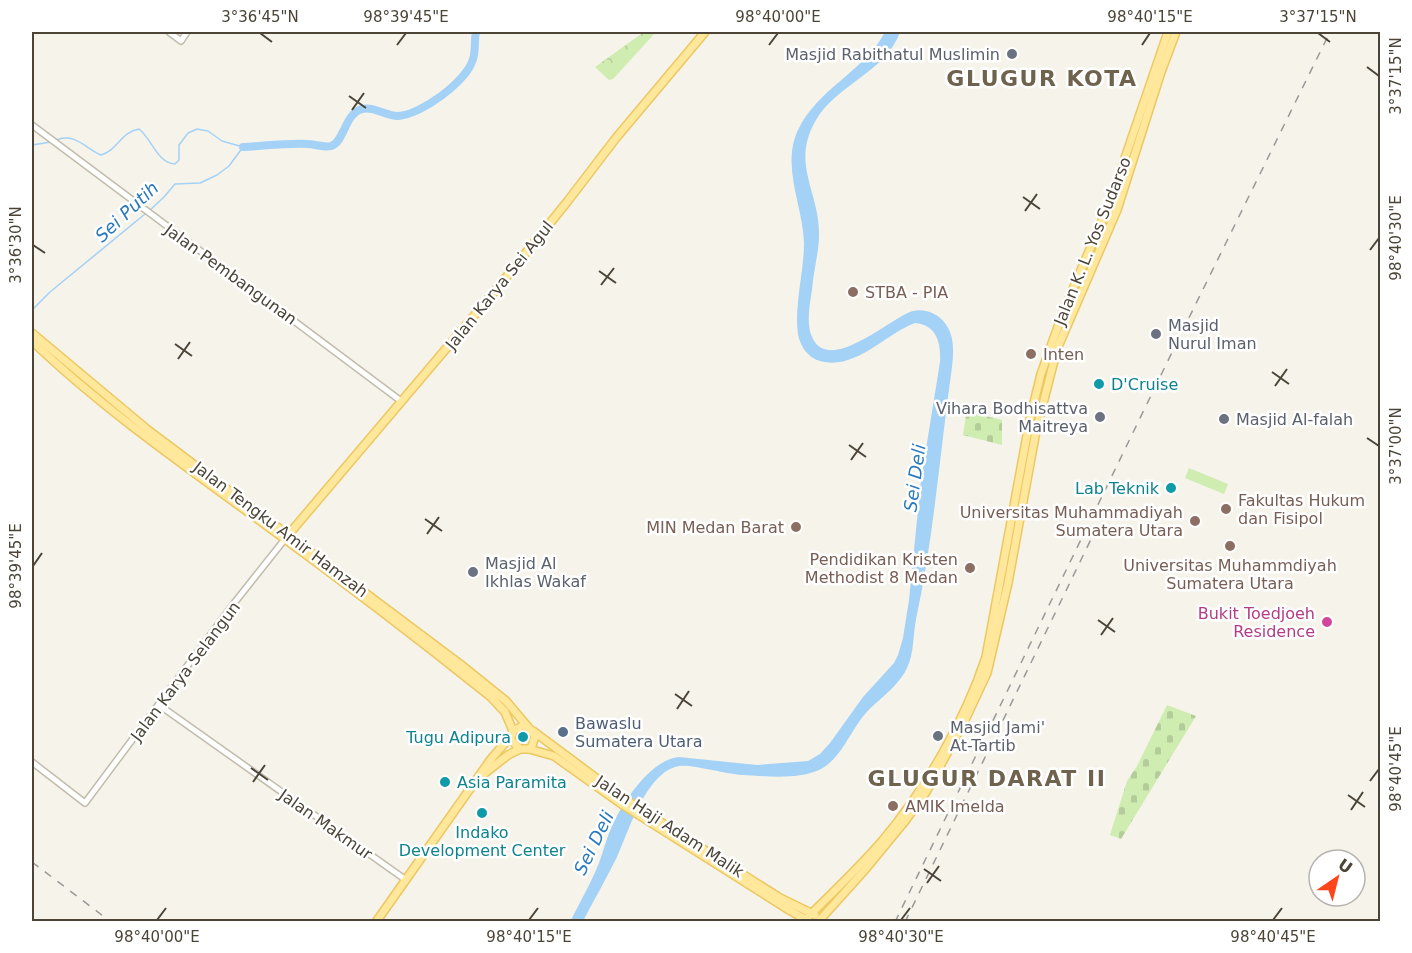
<svg xmlns="http://www.w3.org/2000/svg" width="1412" height="953" viewBox="0 0 1412 953" font-family="'DejaVu Sans',sans-serif">
<style>
.forest{fill:url(#forest-crowns)}
.cemetery{fill:url(#cemetery-stones)}
.pitch{fill:#cfecb1}
.water{fill:#a4d1f6}
.lines{fill:none;stroke-linecap:round;stroke-linejoin:round}
.stream{stroke:#a4d1f6;stroke-width:1.5}
.river{stroke:#a4d1f6;stroke-width:8}
.minor-casing{stroke:#c3bcac;stroke-width:8}
.major-casing{stroke:#ecc862;stroke-width:10}
.minor{stroke:#fff;stroke-width:5}
.major{stroke:#ffe79b;stroke-width:7}
.rail{stroke:#999;stroke-width:1.5;stroke-dasharray:8 8;stroke-linecap:butt}
.ticks{fill:none;stroke:#4b4437;stroke-width:2}
.worship-dot{fill:#6b7280;stroke:#fff;stroke-width:2}
.education-dot{fill:#8d6e63;stroke:#fff;stroke-width:2}
.culture-dot{fill:#0f9aa8;stroke:#fff;stroke-width:2}
.hotel-dot{fill:#d1479c;stroke:#fff;stroke-width:2}
.service-dot{fill:#5c6f8a;stroke:#fff;stroke-width:2}
.labels{text-anchor:middle;stroke-width:5;stroke-linejoin:round;paint-order:stroke}
.worship-label{font-size:16px;fill:#5b616d;stroke:#fff;text-anchor:start}
.street-label{font-size:16px;fill:#4b4437;stroke:#fff}
.education-label{font-size:16px;fill:#785e54;stroke:#fff;text-anchor:start}
.culture-label{font-size:16px;fill:#0d838f;stroke:#fff;text-anchor:start}
.hotel-label{font-size:16px;fill:#b23c85;stroke:#fff;text-anchor:end}
.service-label{font-size:16px;fill:#4e5e75;stroke:#fff;text-anchor:start}
.water-label{font-size:18px;font-style:italic;fill:#2879c0;stroke:#fff}
.district-label{font-size:22px;font-weight:bold;letter-spacing:1.5px;fill:#6f634e;stroke:#fff}
.neatline{fill:none;stroke:#4b4437;stroke-width:2}
.ticks-label{font-size:15px;text-anchor:middle;fill:#4b4437}
</style>
<defs>
<pattern id="forest-crowns" width="20" height="18" patternUnits="userSpaceOnUse" patternTransform="scale(1.5)"><rect width="20" height="18" fill="#cfecb1"/><path d="M2 6a3 3 0 1 1 6 0M12 15a3 3 0 1 1 6 0" fill="none" stroke="#b3cc99"/></pattern>
<pattern id="cemetery-stones" width="16" height="16" patternUnits="userSpaceOnUse" patternTransform="scale(1.5)"><rect width="16" height="16" fill="#cfecb1"/><path d="M2 7V4a2 2 0 0 1 4 0v3zM10 15v-3a2 2 0 0 1 4 0v3z" fill="#b3cc99"/></pattern>
</defs>
<rect width="100%" height="100%" fill="#f6f3ea"/>
<!-- forest -->
<polygon class="forest" points="644,32 656,32 613,79 609,80 595,67"/>
<!-- cemetery -->
<g class="cemetery">
<polygon points="977,414 1002,420 1002,445 963,435 966,415"/>
<polygon points="1167,705 1196,716 1121,839 1110,835 1127,781 1137,766"/>
</g>
<!-- pitch -->
<polygon class="pitch" points="1189,468 1228,484 1224,494 1185,478"/>
<!-- water -->
<path class="water" d="M885 32H900C886 72 837 84 816 120 790 164 820 192 819 235 819 250 815 265 813 280 812 297 804 323 813 339 831 374 893 316 913 311 922 309 932 312 939 317 955 330 954 349 952 367 940 451 934 536 916 619 913 635 914 654 907 668 896 691 872 702 859 722 847 739 838 761 819 770 796 780 766 776 742 775 726 774 691 764 679 766 646 772 629 831 617 857 606 879 594 900 583 921L570 922C580 902 591 883 599 863 604 850 607 836 613 824 624 800 652 759 679 757L757 765 808 761 820 754 830 743 863 697 894 663 898 655 903 638 909 600 921 480 940 362C941 343 937 325 915 323 885 334 855 371 820 361 808 358 800 346 798 334 794 307 804 271 804 243 803 205 781 167 798 130 818 88 865 71 885 32Z"/>
<g class="lines">
<!-- stream -->
<g class="stream">
<path d="M56 140C75 132 86 149 101 155 118 150 121 132 139 129 152 139 157 163 175 164L179 160V145L188 133 197 129 208 131 222 141 243 147 229 166 217 175 200 183 175 184 164 197 149 211"/>
<polyline points="32,145 51,142"/>
<polyline points="32,310 50,292 145,214"/>
</g>
<!-- river -->
<path class="river" d="M243 147C264 146 286 143 308 144 315 144 324 148 331 146 344 143 345 113 362 109 374 106 386 116 398 116 421 115 467 81 473 59 476 50 474 40 476 32"/>
<!-- minor casing -->
<g class="minor-casing">
<g id="minor">
<polyline points="169,32 181,41 187,32"/>
<polyline points="32,125 401,401"/>
<polyline points="159,705 406,880"/>
<polyline points="32,762 85,803 235,602 285,539"/>
</g>
</g>
<!-- major casing -->
<g class="major-casing">
<g id="major">
<polyline points="32,333 148,430 460,664 506,701 528,727"/>
<path d="M32 341C103 409 184 465 263 523 340 579 416 637 491 697L505 712 513 731"/>
<polyline points="289,534 495,291 567,202 616,138 705,32"/>
<polyline points="533,731 623,798 780,898 815,915"/>
<polyline points="529,749 554,756 620,803 789,910 810,922"/>
<polyline points="485,773 508,755 520,749 529,749 532,746 535,736 528,727 522,726 513,731 511,740 520,749"/>
<polyline points="376,922 491,759 511,736"/>
<path d="M803 922C830 895 858 869 883 840 926 789 965 720 986 657L1030 419 1041 374 1064 310 1110 202 1168 32"/>
<polyline points="818,922 863,872 905,821 926,792 965,720 987,673 1008,583 1036,431 1057,349 1117,210 1161,72 1176,32"/>
</g>
</g>
<!-- minor -->
<use href="#minor" class="minor"/>
<!-- major -->
<use href="#major" class="major"/>
<!-- rail -->
<g class="rail">
<polyline points="32,862 111,922"/>
<polyline points="895,922 1179,338 1330,32"/>
<polyline points="905,922 1095,531"/>
</g>
</g>
<!-- ticks -->
<path class="ticks" d="M260 33 272 42M1318 33 1330 42M397 45 406 33M769 45 778 33M1142 45 1150 33M1367 67 1379 76M349 96 366 108M352 110 364 93M1023 197 1040 209M1025 211 1037 194M33 245 45 253M1370 250 1379 238M599 271 616 283M601 285 614 268M175 344 192 356M178 359 190 342M1272 372 1289 384M1275 386 1287 369M1367 438 1379 446M849 445 866 457M851 460 863 443M425 519 442 531M427 534 439 517M33 566 42 553M1098 620 1115 632M1101 635 1113 618M675 694 692 706M677 709 689 691M251 768 268 780M1370 781 1379 769M253 782 265 765M1348 795 1365 807M1351 810 1363 792M924 869 941 881M927 883 939 866M157 920 166 908M529 920 538 908M901 920 910 908M1273 920 1282 908"/>
<!-- markers -->
<g class="worship-dot">
<circle cx="1012" cy="54" r="6"/>
<circle cx="1156" cy="334" r="6"/>
<circle cx="1100" cy="417" r="6"/>
<circle cx="1224" cy="419" r="6"/>
<circle cx="473" cy="572" r="6"/>
<circle cx="938" cy="736" r="6"/>
</g>
<g class="education-dot">
<circle cx="853" cy="292" r="6"/>
<circle cx="1031" cy="354" r="6"/>
<circle cx="1226" cy="509" r="6"/>
<circle cx="1195" cy="521" r="6"/>
<circle cx="796" cy="527" r="6"/>
<circle cx="1230" cy="546" r="6"/>
<circle cx="970" cy="568" r="6"/>
<circle cx="893" cy="806" r="6"/>
</g>
<g class="culture-dot">
<circle cx="1099" cy="384" r="6"/>
<circle cx="1171" cy="488" r="6"/>
<circle cx="523" cy="737" r="6"/>
<circle cx="445" cy="782" r="6"/>
<circle cx="482" cy="813" r="6"/>
</g>
<circle class="hotel-dot" cx="1327" cy="622" r="6"/>
<circle class="service-dot" cx="563" cy="732" r="6"/>
<g class="labels">
<!-- worship labels -->
<g class="worship-label">
<text x="1000" y="60" text-anchor="end">Masjid Rabithatul Muslimin</text>
<text x="1168" y="331">Masjid<tspan x="1168" dy="18">Nurul Iman</tspan></text>
<text x="1088" y="414" text-anchor="end">Vihara Bodhisattva<tspan x="1088" dy="18">Maitreya</tspan></text>
<text x="1236" y="425">Masjid Al-falah</text>
<text x="485" y="569">Masjid Al<tspan x="485" dy="18">Ikhlas Wakaf</tspan></text>
<text x="950" y="733">Masjid Jami'<tspan x="950" dy="18">At-Tartib</tspan></text>
</g>
<!-- street labels -->
<g class="street-label">
<text transform="translate(1092 241) rotate(-68)" y="6">Jalan K. L. Yos Sudarso</text>
<text transform="translate(231 274) rotate(36)" y="6">Jalan Pembangunan</text>
<text transform="translate(499 285) rotate(-51)" y="6">Jalan Karya Sei Agul</text>
<text transform="translate(281 529) rotate(37)" y="6">Jalan Tengku Amir Hamzah</text>
<text transform="translate(185 671) rotate(-53)" y="6">Jalan Karya Selangun</text>
<text transform="translate(326 824) rotate(35)" y="6">Jalan Makmur</text>
<text transform="translate(670 826) rotate(33)" y="6">Jalan Haji Adam Malik</text>
</g>
<!-- education labels -->
<g class="education-label">
<text x="865" y="298">STBA - PIA</text>
<text x="1043" y="360">Inten</text>
<text x="1238" y="506">Fakultas Hukum<tspan x="1238" dy="18">dan Fisipol</tspan></text>
<text x="1183" y="518" text-anchor="end">Universitas Muhammadiyah<tspan x="1183" dy="18">Sumatera Utara</tspan></text>
<text x="784" y="533" text-anchor="end">MIN Medan Barat</text>
<text x="958" y="565" text-anchor="end">Pendidikan Kristen<tspan x="958" dy="18">Methodist 8 Medan</tspan></text>
<text x="1230" y="571" text-anchor="middle">Universitas Muhammdiyah<tspan x="1230" dy="18">Sumatera Utara</tspan></text>
<text x="905" y="812">AMIK Imelda</text>
</g>
<!-- culture labels -->
<g class="culture-label">
<text x="1111" y="390">D'Cruise</text>
<text x="1159" y="494" text-anchor="end">Lab Teknik</text>
<text x="511" y="743" text-anchor="end">Tugu Adipura</text>
<text x="457" y="788">Asia Paramita</text>
<text x="482" y="838" text-anchor="middle">Indako<tspan x="482" dy="18">Development Center</tspan></text>
</g>
<!-- hotel labels -->
<g class="hotel-label">
<text x="1315" y="619">Bukit Toedjoeh<tspan x="1315" dy="18">Residence</tspan></text>
</g>
<!-- service labels -->
<g class="service-label">
<text x="575" y="729">Bawaslu<tspan x="575" dy="18">Sumatera Utara</tspan></text>
</g>
<!-- water labels -->
<g class="water-label">
<text transform="translate(127 212) rotate(-43)" y="6">Sei Putih</text>
<text transform="translate(915 478) rotate(-82)" y="6">Sei Deli</text>
<text transform="translate(594 843) rotate(-64)" y="6">Sei Deli</text>
</g>
<!-- district labels -->
<g class="district-label">
<text x="1042" y="86">GLUGUR KOTA</text>
<text x="987" y="786">GLUGUR DARAT II</text>
</g>
</g>
<!-- border -->
<rect width="1412" height="953" fill="none" stroke="#ffffff" stroke-width="66"/>
<!-- north arrow -->
<g transform="translate(1337 878) rotate(35)"><circle r="28" fill="#ffffff" stroke="#b7b4af" stroke-width="1.5"/>
<path d="M0-4.5L10 22L0 15L-10 22Z" fill="#ff4519"/>
<text y="-9" font-size="16" font-weight="bold" text-anchor="middle" fill="#4b4437">U</text>
</g>
<rect x="33" y="33" width="1346" height="887" class="neatline"/>
<g class="ticks-label">
<text x="260" y="22">3°36'45"N</text>
<text x="406" y="22">98°39'45"E</text>
<text x="778" y="22">98°40'00"E</text>
<text x="1150" y="22">98°40'15"E</text>
<text x="1318" y="22">3°37'15"N</text>
<text transform="translate(1396 76) rotate(-90)" y="5">3°37'15"N</text>
<text transform="translate(1396 238) rotate(-90)" y="5">98°40'30"E</text>
<text transform="translate(16 245) rotate(-90)" y="5">3°36'30"N</text>
<text transform="translate(1396 446) rotate(-90)" y="5">3°37'00"N</text>
<text transform="translate(16 566) rotate(-90)" y="5">98°39'45"E</text>
<text transform="translate(1396 769) rotate(-90)" y="5">98°40'45"E</text>
<text x="157" y="942">98°40'00"E</text>
<text x="529" y="942">98°40'15"E</text>
<text x="901" y="942">98°40'30"E</text>
<text x="1273" y="942">98°40'45"E</text>
</g>
</svg>
